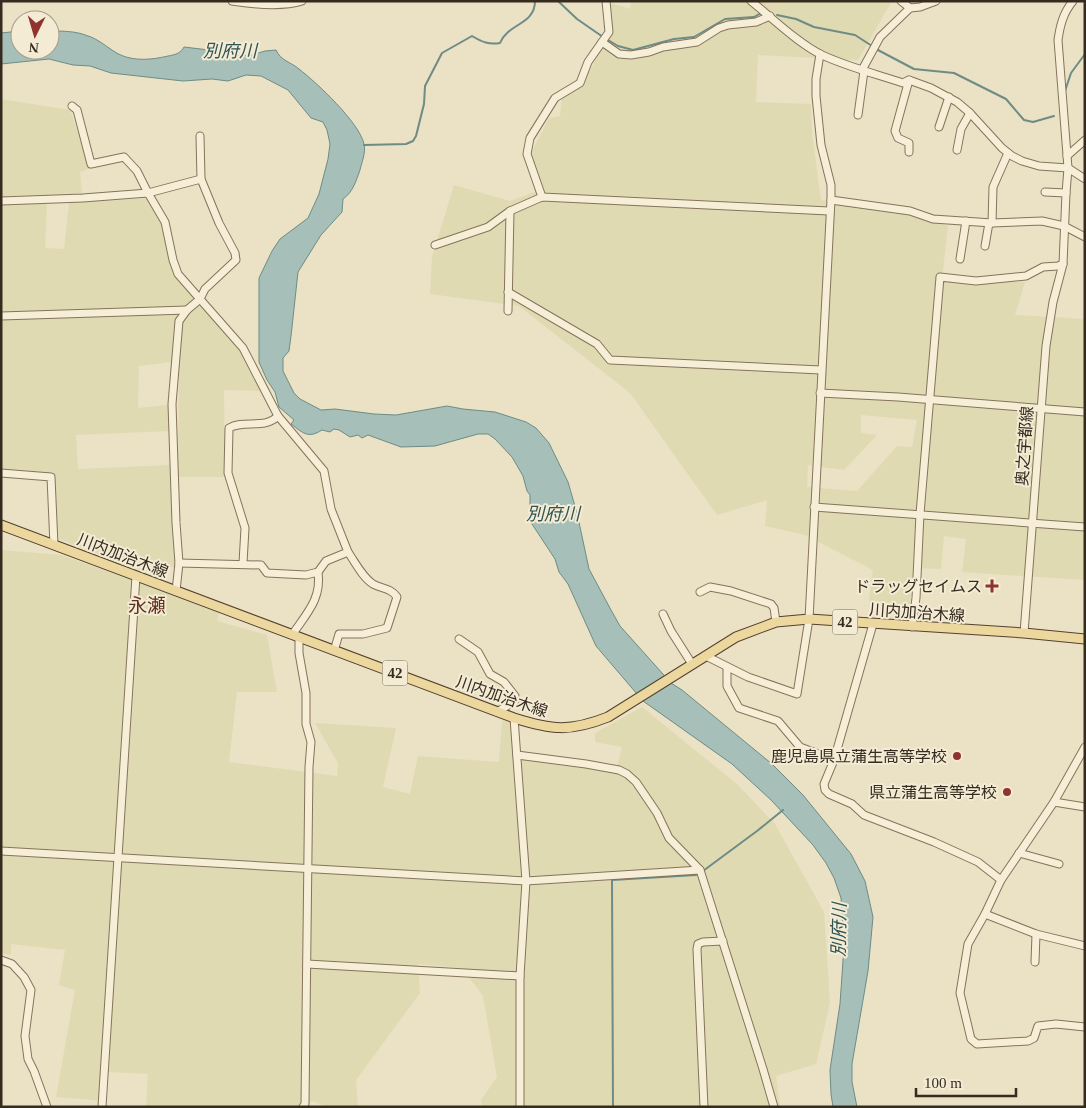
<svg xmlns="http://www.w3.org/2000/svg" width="1086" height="1108" viewBox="0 0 1086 1108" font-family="'Times New Roman','Noto Sans JP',serif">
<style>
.farmland{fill:#e0dab2;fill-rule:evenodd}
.water{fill:#a6bfb8;stroke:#6d8c86}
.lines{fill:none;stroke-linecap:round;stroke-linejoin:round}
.stream{stroke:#6d8c86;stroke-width:2}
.minor-casing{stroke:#85735c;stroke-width:9}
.major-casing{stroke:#534130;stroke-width:11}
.minor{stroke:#f6eed7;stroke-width:7}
.major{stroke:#ecd79f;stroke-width:9}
.poi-dot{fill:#903330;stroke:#f3ebd4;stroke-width:2}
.labels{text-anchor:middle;stroke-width:4;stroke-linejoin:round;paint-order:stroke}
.shield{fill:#f3ebd4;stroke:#6f6555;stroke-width:1}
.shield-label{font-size:15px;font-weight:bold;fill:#362b1f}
.street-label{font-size:16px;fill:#362b1f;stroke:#f3ebd4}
.poi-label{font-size:16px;fill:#362b1f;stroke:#f3ebd4;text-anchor:end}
.water-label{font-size:18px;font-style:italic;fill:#2f5453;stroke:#f3ebd4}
.quarter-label{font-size:19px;fill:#603021;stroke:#f3ebd4}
</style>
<rect width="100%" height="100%" fill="#ebe1c4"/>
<!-- farmland -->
<g class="farmland">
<path d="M632 1H892L858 60 758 55 756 102 811 104 812 133 821 200 913 214 948 226 942 279 1025 282 1015 315 1085 319V580L962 572 966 539 944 536 941 569 913 568 910 605 869 601 873 570 805 535 765 526 767 500 717 515 630 393 519 306 430 294 432 257 454 185 510 201 535 192 531 153 549 118 560 116 562 98 582 86 602 47 613 32 611 3 630 9ZM861 415 917 420 912 447 897 446 857 491 807 487 808 465 844 470 877 435 861 433Z"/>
<path d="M1 99 70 110 90 168 80 172 83 202 150 198 163 223 171 261 241 350 262 391 224 390 225 477H178L179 361 139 366 138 408 169 405 170 431 76 435 78 469 171 465 175 567 140 569 56 538 52 474 1 469ZM47 202 69 203 64 249 45 248Z"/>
<polygon points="1,550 61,555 219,611 217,621 267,635 277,692 237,692 229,762 337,776 338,763 315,723 396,728 383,787 410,794 418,756 499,762 502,720 518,726 517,755 522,757 615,773 622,747 595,742 595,733 642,707 738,785 775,824 824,912 830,1003 816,1064 776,1076 780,1107 482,1107 481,1100 497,1077 483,996 462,968 418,964 420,993 356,1080 358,1107 328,1107 312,1101 305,1107 146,1107 148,1074 108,1072 105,1101 56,1097 75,990 59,985 65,950 11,944 11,955 1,953"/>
</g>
<!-- water -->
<path class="water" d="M20 31V50H50V31C63 31 76 31 88 36 98 39 107 47 115 52 131 62 151 60 168 56 175 55 181 53 184 47L217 51 219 54 235 56 252 55 265 51 276 50C281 61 291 62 299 69 317 83 359 122 364 144 366 153 362 161 360 170 356 181 353 192 343 199L342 212 321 235 298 272 291 336 289 351 283 358V371L294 393 300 399 321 410 335 409 374 414 396 415 447 406 463 409 495 412 526 422 536 428 549 443 568 482 577 513 589 569 611 610 620 626 671 683 682 690 772 764 803 795 851 854 865 881 873 917 868 971 852 1064V1082L857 1107H833L831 1094 830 1070 840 1004 844 946 841 898 834 878 826 863 813 845 771 800 732 764 643 701 596 646 568 584 559 572 555 559 530 521V495L527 491 523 476 512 457 495 439 488 434H478L435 446 401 447 368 435 362 438 358 435 350 437 339 430 334 429 330 432 322 430C308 439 303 433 291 424L294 420 279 407 275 392 267 380 259 362V278L272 251 280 239 308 218 319 194 328 159 330 144 327 130 323 122 311 118 288 90 261 76 246 75 228 81 212 79 183 81 111 73 90 66 73 65 49 59 1 64V33Z"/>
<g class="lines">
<!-- stream -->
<g class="stream">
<polyline points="558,1 577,19 603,37 618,46 633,50 674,39 694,37 725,19 754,17 761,13"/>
<polyline points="777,15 796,19 814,27 855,35 872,46"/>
<polyline points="876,49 914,69 954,73 1006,99 1024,120 1033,122 1054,116"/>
<polyline points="1065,91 1071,73 1085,54"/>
<path d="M364 145 406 144 413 141 416 136 424 104 425 86 442 53 472 36C482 42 489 45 500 43 508 23 535 25 535 1"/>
<polyline points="703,871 757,831 783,810"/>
<polyline points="613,1107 612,880 696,875 699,873"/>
</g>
<!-- minor casing -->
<g class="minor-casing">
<g id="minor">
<path d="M232 1C251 4 283 7 302 1"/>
<path d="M751 1C771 17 799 44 822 55 848 67 876 74 903 83L909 80 931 88 957 102 970 113 1002 148 1012 156 1022 161 1039 166 1068 168 1085 179"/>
<polyline points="901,1 910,8"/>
<polyline points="602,42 619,54 631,55 649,52 663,47 697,42 719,28 728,25 756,22 770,16"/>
<polyline points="862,70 880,37 910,8 920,7 936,1"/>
<polyline points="909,80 895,131 898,138 909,143 909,152"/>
<polyline points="72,106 77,110 91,164 124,157 137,171 148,193 165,222 173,260 178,274 243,348 278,416 324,471 331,509 348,552 326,561 318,572 306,575 267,573 261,565 179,563"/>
<polyline points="858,115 864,71"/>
<polyline points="939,127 949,97"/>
<polyline points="200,136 201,179"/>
<polyline points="957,150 961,129 970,113"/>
<polyline points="1067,156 1085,140"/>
<polyline points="1045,192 1066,193"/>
<polyline points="542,197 527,154 530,138 555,98 580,83 588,62 609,32 606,1"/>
<polyline points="831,200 910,211 933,219 992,223 1042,221 1064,226 1085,237"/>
<polyline points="1,201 83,198 148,193 201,179 219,223 235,253 236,260 205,289 200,299 187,310 179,321 172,404 176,523 179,563 176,591"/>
<polyline points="992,223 993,187 1008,153"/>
<polyline points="435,245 488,227 510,211 542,197 829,211"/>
<polyline points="985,246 989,223"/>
<polyline points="960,259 966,221"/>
<polyline points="508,292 597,344 610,360 821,370"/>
<polyline points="508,311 510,211"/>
<polyline points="1,316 187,310"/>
<polyline points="820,393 898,397 1085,412"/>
<polyline points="1,473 51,477 54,545"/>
<polyline points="814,507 1085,527"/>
<path d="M243 563 245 528 228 473 229 428C244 419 264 430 278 416"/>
<polyline points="700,592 710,587 731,591 771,604 774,608 776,622"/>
<polyline points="663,614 671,631 692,664"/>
<polyline points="873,624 834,760 824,784 825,790 829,794 852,804 864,815 934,842 978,862 1001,880"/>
<polyline points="912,627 916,598 920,514 940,277 976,281 1026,276 1043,267 1058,266 1063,264"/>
<path d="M1024 633 1046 346 1053 302 1063 264 1066 193 1068 168 1058 40C1060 26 1063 13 1073 1"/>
<path d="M292 635C306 614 322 599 318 572"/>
<polyline points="299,637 299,653 306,693 306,724 311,742 309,767 305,1104 303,1107"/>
<polyline points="459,639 478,652 490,674 504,682 515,696 515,701 497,712"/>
<path d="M334 651 339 634H363L387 628 397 597C391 588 382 589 373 584 362 577 355 562 348 552"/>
<polyline points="706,656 748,677 797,694 809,619 831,200 831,185 821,145 816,96 816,79 820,54"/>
<polyline points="727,667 727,686 739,708 778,721 800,747 834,760"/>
<polyline points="514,718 526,881 520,976 520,1107"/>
<polyline points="1085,747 1054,802 1001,880 985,914 968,944 960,993 971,1039 977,1044 1028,1041 1034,1038 1038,1026 1056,1024 1085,1027"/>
<polyline points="517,755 586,764 619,770 627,774 636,782 657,813 669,838 700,870 763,1069 774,1107"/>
<polyline points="1054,802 1085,807"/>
<polyline points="1,851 526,881 700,870"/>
<polyline points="1019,853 1059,864"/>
<polyline points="985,914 1036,934 1085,946"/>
<polyline points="1,960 12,964 24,977 31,990 25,1036 28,1059 34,1071 47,1107"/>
<polyline points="1035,962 1036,934"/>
<polyline points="307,964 520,976"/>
<polyline points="102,1107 136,576"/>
<polyline points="704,1107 697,949 698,944 703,942 723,941"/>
</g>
</g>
<!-- major casing -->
<g class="major-casing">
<path id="major" d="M1 525 514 718C552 730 570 732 608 717L736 637 776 622 809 619 1024 633 1085 639"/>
</g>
<!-- minor -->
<use href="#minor" class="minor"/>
<!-- major -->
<use href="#major" class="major"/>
</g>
<!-- markers -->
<g class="poi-dot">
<path d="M989.5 578.5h5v5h5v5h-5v5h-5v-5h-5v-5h5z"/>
<circle cx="957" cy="756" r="5"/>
<circle cx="1007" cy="792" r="5"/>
</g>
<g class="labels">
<!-- shield labels -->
<g class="shield">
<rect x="832.5" y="609.5" width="25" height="25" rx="4"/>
<rect x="382.5" y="660.5" width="25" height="25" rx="4"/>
</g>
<g class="shield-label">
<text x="845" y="627">42</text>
<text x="395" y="678">42</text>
</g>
<!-- street labels -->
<g class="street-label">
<text transform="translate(1024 446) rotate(-86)" y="6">奥之宇都線</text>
<text transform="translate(123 555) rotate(21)" y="6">川内加治木線</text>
<text transform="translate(917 612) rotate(4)" y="6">川内加治木線</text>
<text transform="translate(502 696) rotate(19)" y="6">川内加治木線</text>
</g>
<!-- poi labels -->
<g class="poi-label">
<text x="982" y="592">ドラッグセイムス</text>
<text x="947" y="762">鹿児島県立蒲生高等学校</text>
<text x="997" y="798">県立蒲生高等学校</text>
</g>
<!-- water labels -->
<g class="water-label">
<text x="230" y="57">別府川</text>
<text x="553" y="520">別府川</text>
<text transform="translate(839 930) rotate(-89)" y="6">別府川</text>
</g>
<!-- quarter labels -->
<g class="quarter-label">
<text x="147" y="612">永瀬</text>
</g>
</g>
<!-- border -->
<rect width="1086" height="1108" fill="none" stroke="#362b1f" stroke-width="5"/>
<!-- north arrow -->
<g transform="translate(35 35) rotate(185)"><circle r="24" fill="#f3ebd4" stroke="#a79e8c"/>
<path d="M0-4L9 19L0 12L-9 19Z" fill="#903330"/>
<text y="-8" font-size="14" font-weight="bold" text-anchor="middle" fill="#362b1f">N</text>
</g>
<!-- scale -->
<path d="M916 1088v8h100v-8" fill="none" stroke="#362b1f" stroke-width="2.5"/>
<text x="924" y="1088" font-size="15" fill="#362b1f" stroke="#f3ebd4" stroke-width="4" paint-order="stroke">100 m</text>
</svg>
